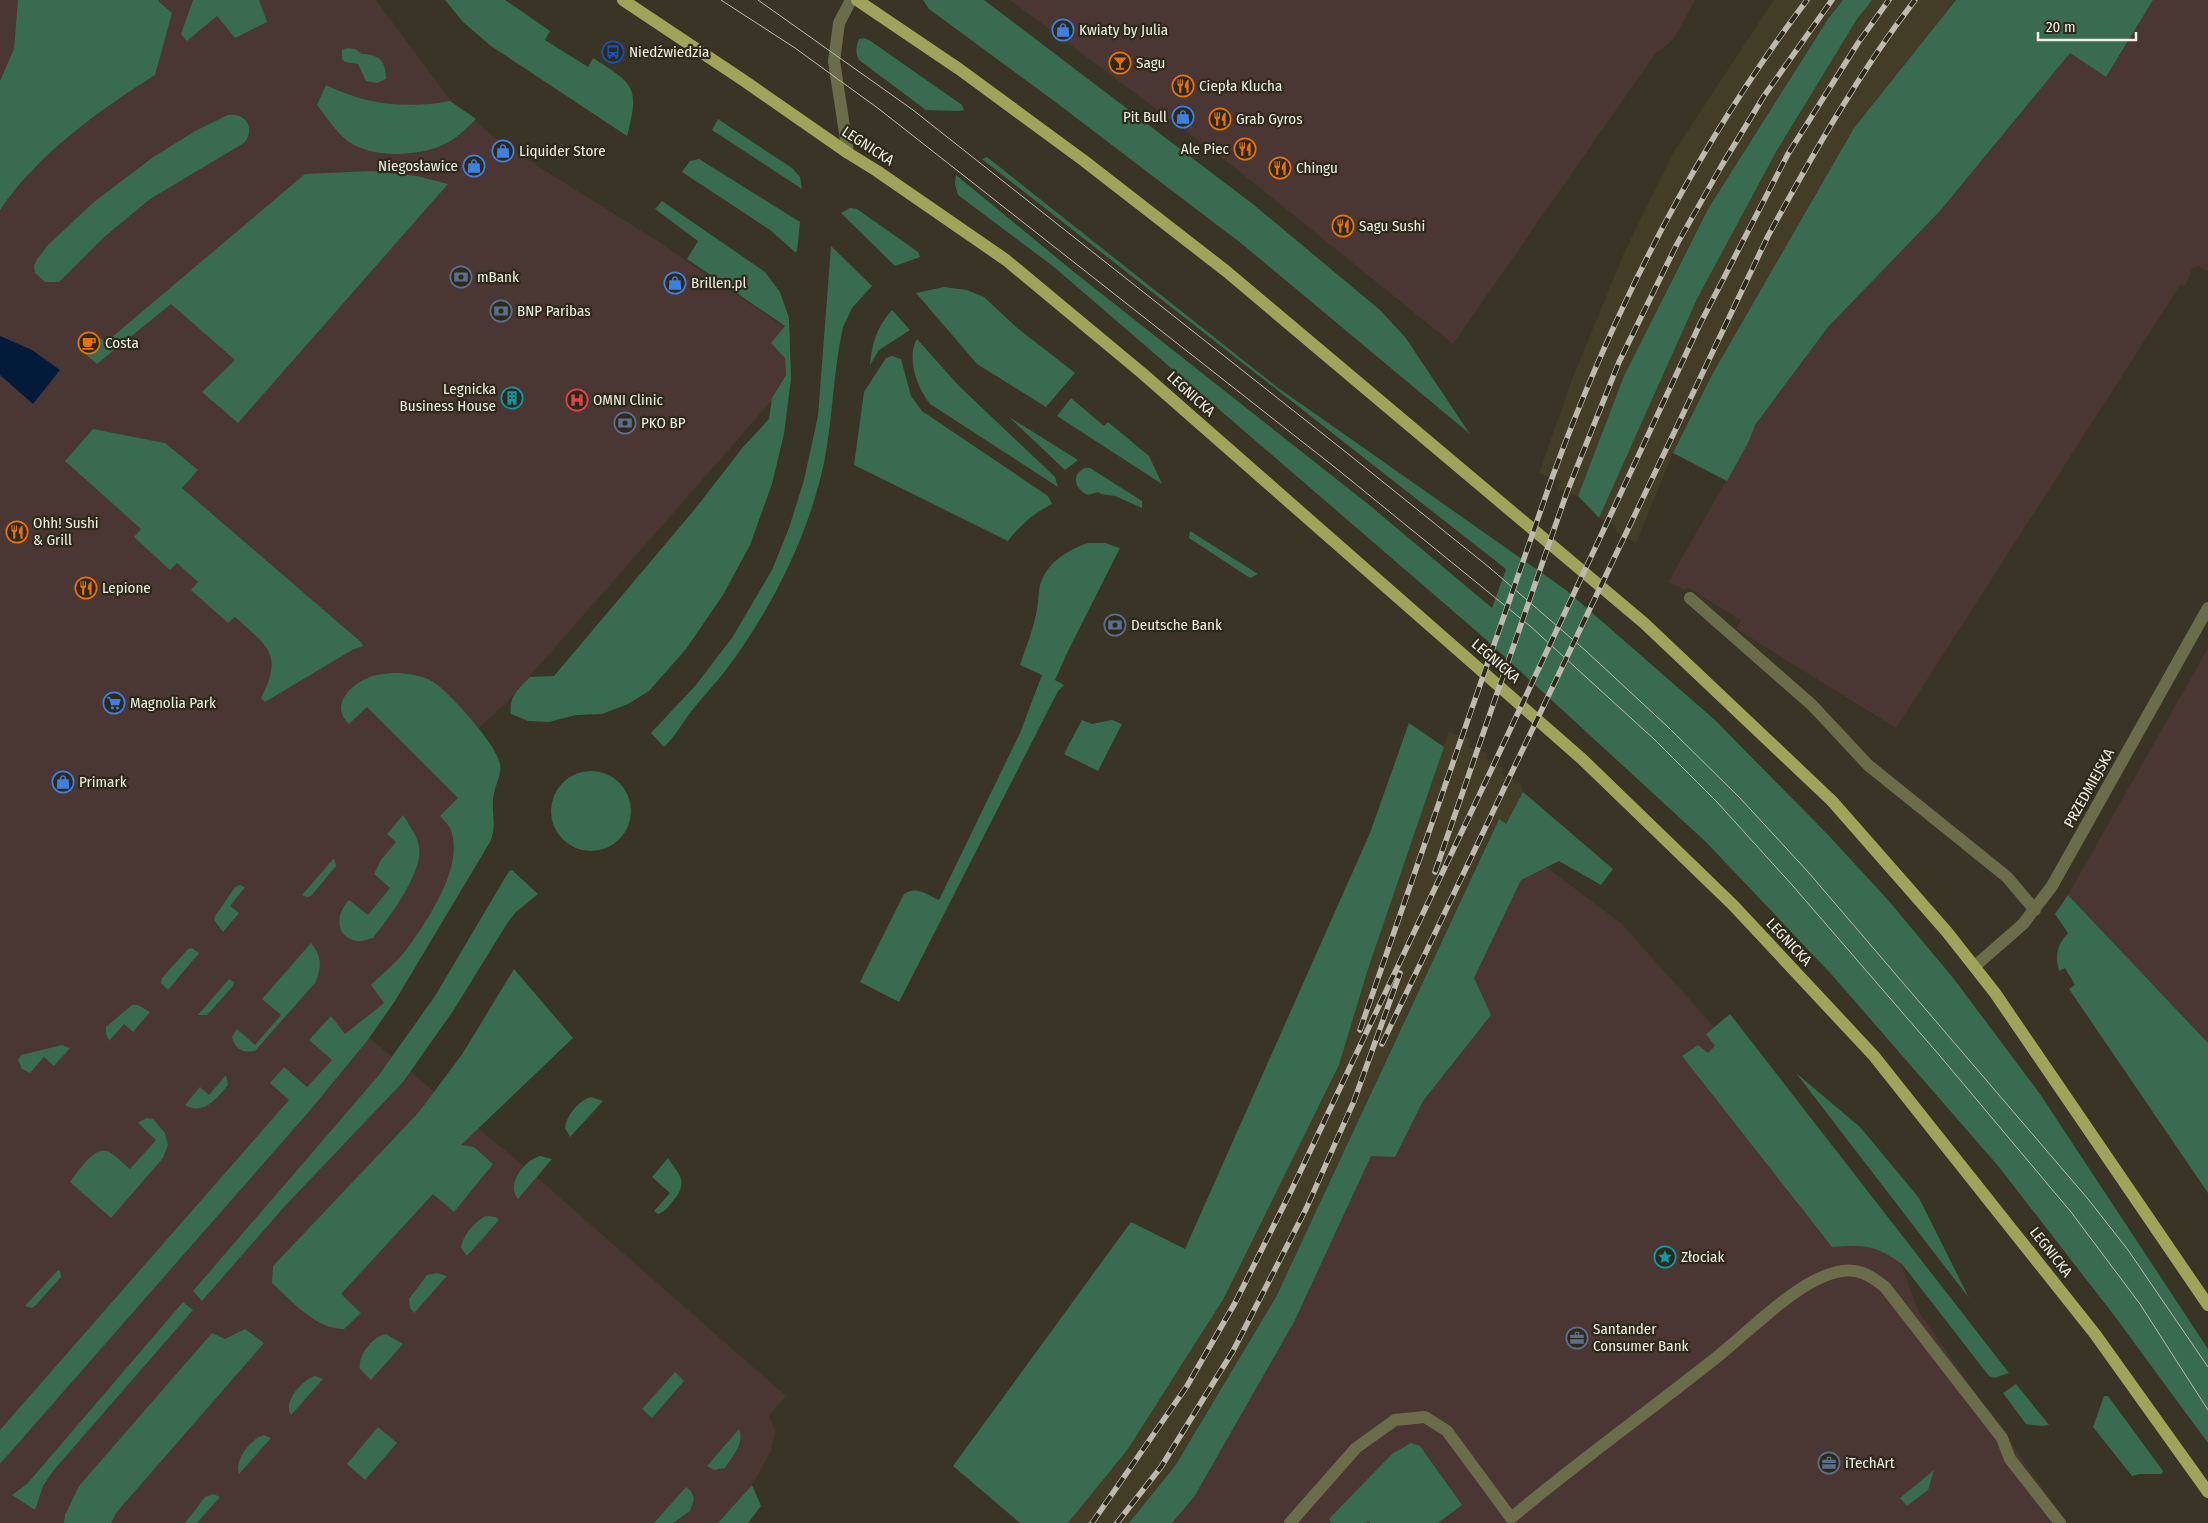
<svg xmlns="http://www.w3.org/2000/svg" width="2208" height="1523" viewBox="0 0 2208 1523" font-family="'Fira Sans Condensed',sans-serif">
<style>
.commercial{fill:#4a3632}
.built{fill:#433d27}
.green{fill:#386b50}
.water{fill:#021b3a}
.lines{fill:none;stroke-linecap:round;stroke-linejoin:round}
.minor{stroke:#6b6d4a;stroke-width:12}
.major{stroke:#a1a35a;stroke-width:12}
.tram{stroke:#bdb9ae;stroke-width:1}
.rail-casing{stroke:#bdb9ae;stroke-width:5.5}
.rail{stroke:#2e2a1b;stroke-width:4;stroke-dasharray:11;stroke-linecap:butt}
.labels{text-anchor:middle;stroke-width:4.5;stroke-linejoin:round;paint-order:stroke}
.poi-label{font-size:15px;fill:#f1eee4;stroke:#2e2a1b;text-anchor:start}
.street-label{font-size:15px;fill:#f1eee4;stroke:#2e2a1b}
</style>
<rect width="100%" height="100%" fill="#393425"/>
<!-- commercial -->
<g class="commercial">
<polygon points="0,0 376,0 450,100 501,143 656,240 790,331 790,380 508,701 476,731 492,796 491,825 366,1035 531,1172 786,1396 769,1416 775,1430 771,1451 752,1485 718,1523 0,1523"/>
<polygon points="1010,0 1695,0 1674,39 1655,54 1453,344 1234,167"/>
<polygon points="2153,0 2208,0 2208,271 2199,266 2193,267 2185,286 2181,284 1896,728 1736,629 1741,620 1688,588 1685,590 1668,582 1749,441 1755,425 1828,327 1940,211 2070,53 2106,77"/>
<polygon points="2208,648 2208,1043 2068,895"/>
<polygon points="1533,857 1622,924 1885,1218 1918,1311 2067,1523 1172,1523 1194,1497 1426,1038"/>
</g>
<!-- built -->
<g class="built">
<polygon points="1774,0 1843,0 1828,19 1708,209 1624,376 1578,496 1558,489 1561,481 1539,473 1573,377 1624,253 1673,153"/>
<polygon points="1872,0 1956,0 1854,128 1713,373 1673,453 1636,543 1615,532 1617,527 1599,518 1697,299 1776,152 1857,19"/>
<polygon points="1449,732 1471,739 1469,747 1487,753 1486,759 1503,768 1501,774 1521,784 1523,792 1506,824 1498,820 1276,1297 1175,1466 1129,1523 1068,1523 1128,1449 1224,1298 1339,1065 1368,969"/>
</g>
<!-- green -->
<g class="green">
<path d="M18 0H159L158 1 172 13 155 75C99 110 37 155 0 210V81L14 49Z"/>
<polygon points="193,0 259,0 267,22 235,38 217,16 187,41 181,34"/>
<path d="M445 0H505L550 31 545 40 588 67 593 58C634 84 640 87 627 136L491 46 463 22Z"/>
<polygon points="923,0 984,0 1254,205 1380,310 1405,337 1470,434 1242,244 1058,104 929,9"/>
<polygon points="1843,0 1872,0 1857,19 1776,152 1697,299 1599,518 1578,496 1624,376 1708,209 1828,19"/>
<polygon points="1956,0 2153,0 2106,77 2070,53 1940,211 1828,327 1755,425 1749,441 1727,481 1673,453 1713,373 1854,128"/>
<path d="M864 38 869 40 962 105 964 110 959 111 926 110 859 60C855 54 856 45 859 39Z"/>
<path d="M347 48 355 49 362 54C379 54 386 61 386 79L377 83 366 81 358 64 345 62 342 59V50Z"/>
<path d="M326 85C366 105 406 109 450 101L476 119C467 128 455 140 443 145 417 157 367 159 344 138 334 129 326 116 317 105Z"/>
<path d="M228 115C246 112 256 129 244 143L150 199 103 238 59 282H45L35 273 34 266 37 259 49 244 94 202 152 158 195 131Z"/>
<polygon points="718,119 792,168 800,177 802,189 712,130"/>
<polygon points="987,157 1277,387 1566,590 1715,720 1830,837 1888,900 1954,979 2040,1094 2208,1349 2208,1443 2113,1314 1999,1167 1832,975 1706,842 1482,636 1054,267 958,195 955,184 956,175 1074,272 1368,504 1492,608 1506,569 982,159"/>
<polygon points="699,159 800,222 797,251 795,252 770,230 682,172 690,161"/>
<polygon points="372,171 417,176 448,184 238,423 202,392 235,360 171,304 97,364 84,353 101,338 105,343 305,174"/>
<path d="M662 201 765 272 780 292 789 318 791 379 784 434 772 484 750 545 723 595 686 649 649 691 628 704 602 714 576 715 549 722 528 721 511 714C508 697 519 688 530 677L554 676 695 509 743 447 769 419 772 398 786 375 785 358 771 343 785 326 687 259 698 241 655 209Z"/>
<polygon points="850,208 857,209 918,252 920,257 895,266 841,213"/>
<path d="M831 246 872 286 852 308 843 327C833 372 833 418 824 463 808 537 771 610 726 670 716 683 704 695 694 708 684 720 675 737 664 747L651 733 695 686 732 638 772 570 789 528 804 480 818 416Z"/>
<polygon points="944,287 967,290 984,297 1016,327 1075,373 1046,407 977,364 916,293"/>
<path d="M892 310 910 330 879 350 870 365C872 343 877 327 892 310Z"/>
<path d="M917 339 959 386 1055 477 1058 487 930 404C917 388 906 357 917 339Z"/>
<path d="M892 356 901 359 911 396 922 411 1048 496 1052 504C1034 513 1020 525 1008 541L854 465 864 392 886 358Z"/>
<polygon points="1071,398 1104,426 1108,422 1149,456 1162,484 1057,416"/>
<polygon points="1009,417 1078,460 1065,470"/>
<path d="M93 429 165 443 198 470 182 488 362 643 363 646 352 650 265 702 261 698C284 654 267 646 235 617L228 623 191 590 198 582 177 563 170 570 134 537 141 529 65 461Z"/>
<path d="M1085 468H1090L1142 501V508L1115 496 1101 494 1098 492 1088 495C1075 489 1070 475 1085 468Z"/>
<polygon points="1190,531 1258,574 1250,578 1189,538"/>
<path d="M1088 543H1105L1120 548 1067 653 1055 680 1064 685 1058 691 899 1002 860 982 904 894C917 885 927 895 939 900L1020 733 1042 675 1020 665C1026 647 1034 628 1037 609 1039 600 1038 590 1041 582 1049 561 1068 550 1088 543Z"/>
<path d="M392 673C408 673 426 675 439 686 455 700 496 744 500 764 502 774 496 783 494 793 490 811 498 825 490 842L395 1001 367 1041 312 1108 0 1464V1430L289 1100 270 1083 284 1067 307 1087 332 1060 309 1040 331 1016 345 1034 384 1003 371 985C382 974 396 963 406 950 427 921 466 865 450 828 448 824 443 820 440 816L458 798 367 707 349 724C327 704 355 680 376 675 381 674 387 674 392 673Z"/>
<polygon points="1082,720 1092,724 1112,720 1122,724 1098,771 1064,754"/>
<polygon points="1409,723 1444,747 1368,969 1339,1065 1224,1298 1128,1449 1068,1523 1020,1523 953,1466 1131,1222 1185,1249 1370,833"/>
<circle cx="591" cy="811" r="40"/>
<polygon points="1523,792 1613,869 1601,885 1559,861 1521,880 1474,978 1491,1015 1423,1101 1395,1157 1371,1156 1294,1322 1194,1497 1172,1523 1129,1523 1175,1466 1276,1297 1499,819 1506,824"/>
<path d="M403 815C409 825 417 835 419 846 424 872 388 919 373 938 368 939 361 942 356 941 334 936 336 913 349 900L368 915 390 888 374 874 381 860 396 842 387 834Z"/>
<polygon points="334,858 336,866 311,896 307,897 302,895"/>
<polygon points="512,870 538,894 516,912 508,922 453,1011 403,1082 284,1207 202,1301 193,1291 379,1075 435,996 509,871"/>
<polygon points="240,885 245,887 230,906 239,913 223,932 214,920 215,916 235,887"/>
<path d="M2068 895 2208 1043V1193L2069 989 2075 985 2065 968 2059 971C2055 955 2057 945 2068 933L2055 914Z"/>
<path d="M311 943C322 956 322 968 315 983L255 1051C242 1053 235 1049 232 1037L237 1029 255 1045 281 1015 262 999Z"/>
<polygon points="192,948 199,953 168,990 161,983 162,978 188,949"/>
<path d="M514 969 573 1038 461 1145 474 1147 493 1164 454 1212 433 1194 341 1294 361 1313 344 1329C315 1329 292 1301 272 1283L273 1266 419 1112 463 1053Z"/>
<polygon points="229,979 234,982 233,986 207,1015 198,1015"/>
<polygon points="132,1005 138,1005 150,1012 133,1032 124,1024 109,1041 106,1034 106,1027"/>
<path d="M1730 1014 2009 1373 1994 1378 1989 1376 1902 1264C1873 1244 1866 1245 1832 1247L1682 1056 1698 1045 1708 1053 1715 1046 1706 1034Z"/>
<polygon points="62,1045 70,1048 54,1066 44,1057 30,1073 22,1069 18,1060 21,1055"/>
<polygon points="1796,1073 1860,1127 1919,1198 1969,1298"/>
<path d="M226 1075 228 1085C217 1098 204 1116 185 1105L200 1087 209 1095Z"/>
<path d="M591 1097 603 1101 570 1137 565 1128C566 1116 579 1100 591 1097Z"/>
<path d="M146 1118 153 1119 165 1133 168 1145 163 1158 111 1218 70 1182C79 1171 96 1142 111 1153 118 1157 123 1164 130 1169L156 1140 138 1123Z"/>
<path d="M540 1156 552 1159 518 1199C505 1184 525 1160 540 1156Z"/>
<path d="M668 1158C680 1176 689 1182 673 1201 669 1206 665 1212 658 1214L654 1211 670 1193 652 1177Z"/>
<path d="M486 1216 496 1217 499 1220 467 1256 461 1248C462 1236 475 1221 486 1216Z"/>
<polygon points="58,1270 60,1271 61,1277 36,1305 32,1308 25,1306"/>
<polygon points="437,1273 447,1276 414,1313 410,1308 409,1299 427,1275"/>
<polygon points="183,1302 193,1310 53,1471 43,1486 35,1510 12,1495 27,1484"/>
<polygon points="245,1329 264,1343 116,1513 111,1523 64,1523 65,1515 79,1486 212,1333 225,1339"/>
<path d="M386 1334 403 1344 371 1380 360 1369C357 1356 373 1336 386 1334Z"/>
<polygon points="675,1372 684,1381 652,1418 642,1409"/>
<path d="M315 1376 323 1379 291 1415C282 1402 302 1380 315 1376Z"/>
<polygon points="2016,1384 2049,1425 2042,1426 2026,1424 2003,1393"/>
<polygon points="2104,1396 2108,1396 2163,1471 2162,1474 2140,1474 2132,1476 2093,1427"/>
<polygon points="378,1427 397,1443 365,1480 347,1464"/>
<path d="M739 1429C745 1444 732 1456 725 1468L714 1470 707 1466Z"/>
<path d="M264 1435 271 1438 239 1474C234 1460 250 1439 264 1435Z"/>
<polygon points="1411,1443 1420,1446 1462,1505 1438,1523 1370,1523 1369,1521 1366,1523 1331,1523 1329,1519 1392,1454"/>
<polygon points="1934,1470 1928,1490 1907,1506 1900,1498"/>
<polygon points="752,1485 761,1506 748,1523 718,1523"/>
<polygon points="686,1487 691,1491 694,1499 690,1511 673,1523 654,1523"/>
<polygon points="213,1494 220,1497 197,1523 185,1523 205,1497"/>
</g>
<!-- water -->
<polygon class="water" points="0,336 32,350 60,370 33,404 0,375"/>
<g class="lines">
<!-- minor -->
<g class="minor">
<polyline points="848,153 834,61 839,23 851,0"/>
<polyline points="1690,598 1812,705 1868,765 2007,877 2035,910"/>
<polyline points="1975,966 2023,924 2052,886 2208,608"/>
<path d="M1290 1523 1356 1448 1395 1420 1425 1417 1447 1431 1511 1518C1578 1462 1649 1411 1717 1357 1750 1331 1797 1281 1837 1272 1857 1267 1870 1275 1885 1287L2002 1438 2010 1459 2060 1523"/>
</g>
<!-- major -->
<g class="major">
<polyline points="623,0 743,80 848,153 877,171 1006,260 1142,373 1582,759 1733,905 1874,1056 2095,1334 2208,1492"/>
<polyline points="857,0 959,69 1083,160 1226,271 1644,623 1832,801 1947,932 1995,993 2208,1305"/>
</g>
<!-- tram -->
<g class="tram">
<polyline points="721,0 795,48 879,109 1337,469 1530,626 1655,740 1717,802 1793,886 1940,1056 2071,1212 2140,1304 2208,1410"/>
<polyline points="758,0 913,110 1347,453 1490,568 1586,651 1668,727 1740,798 1809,873 2088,1199 2128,1250 2208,1367"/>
</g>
<!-- rail casing -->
<g class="rail-casing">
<g id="rail">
<polyline points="1435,872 1567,492 1619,362 1677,244 1722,165 1764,96 1832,0"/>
<path d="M1360 1030 1552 478C1614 308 1698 144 1807 0"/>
<path d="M1382 1044 1768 236C1813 154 1858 74 1915 0"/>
<polyline points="1092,1523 1187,1386 1235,1303 1292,1189 1494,764 1700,324 1788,154 1858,43 1889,0"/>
<polyline points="1117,1523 1161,1467 1233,1351 1306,1209 1354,1101 1400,973"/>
</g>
</g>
<!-- rail -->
<use href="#rail" class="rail"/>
</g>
<!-- icons -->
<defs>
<g id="shop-ring" transform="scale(1.125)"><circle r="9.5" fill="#2e2a1b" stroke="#3f7fe0" stroke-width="1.5"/><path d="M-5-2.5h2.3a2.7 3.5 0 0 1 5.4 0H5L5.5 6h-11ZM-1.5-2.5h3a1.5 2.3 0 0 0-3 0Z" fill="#3f7fe0"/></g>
<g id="bus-ring" transform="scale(1.125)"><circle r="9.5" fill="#2e2a1b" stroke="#1a4fb4" stroke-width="1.5"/><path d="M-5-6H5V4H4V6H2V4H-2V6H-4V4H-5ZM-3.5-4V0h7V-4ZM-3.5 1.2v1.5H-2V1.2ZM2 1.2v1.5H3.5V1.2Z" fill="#1a4fb4"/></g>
<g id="bar-ring" transform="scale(1.125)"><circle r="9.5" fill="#2e2a1b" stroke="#e8710a" stroke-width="1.5"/><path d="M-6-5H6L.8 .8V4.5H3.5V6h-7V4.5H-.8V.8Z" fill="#e8710a"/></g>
<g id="restaurant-ring" transform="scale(1.125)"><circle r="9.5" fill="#2e2a1b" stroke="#e8710a" stroke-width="1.5"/><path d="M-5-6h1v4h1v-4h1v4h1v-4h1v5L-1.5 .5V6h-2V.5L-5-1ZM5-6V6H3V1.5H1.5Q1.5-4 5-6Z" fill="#e8710a"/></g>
<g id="bank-ring" transform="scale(1.125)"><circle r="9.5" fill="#2e2a1b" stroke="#5c6f8a" stroke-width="1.5"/><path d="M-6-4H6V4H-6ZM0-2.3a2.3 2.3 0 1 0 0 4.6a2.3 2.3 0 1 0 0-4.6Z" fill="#5c6f8a"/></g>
<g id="cafe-ring" transform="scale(1.125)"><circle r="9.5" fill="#2e2a1b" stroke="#e8710a" stroke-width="1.5"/><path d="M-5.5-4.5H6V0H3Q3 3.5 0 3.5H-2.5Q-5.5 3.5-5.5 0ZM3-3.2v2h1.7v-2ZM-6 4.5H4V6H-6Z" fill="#e8710a"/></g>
<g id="building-ring" transform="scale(1.125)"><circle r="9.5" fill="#2e2a1b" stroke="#0f9aa8" stroke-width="1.5"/><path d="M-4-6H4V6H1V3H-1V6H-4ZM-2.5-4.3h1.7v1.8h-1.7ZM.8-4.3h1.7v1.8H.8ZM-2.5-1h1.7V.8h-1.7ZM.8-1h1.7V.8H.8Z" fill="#0f9aa8"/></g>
<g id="hospital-ring" transform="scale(1.125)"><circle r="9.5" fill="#2e2a1b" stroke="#e0444e" stroke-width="1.5"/><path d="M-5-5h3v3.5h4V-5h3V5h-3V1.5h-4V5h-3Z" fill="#e0444e"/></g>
<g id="supermarket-ring" transform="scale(1.125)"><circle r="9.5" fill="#2e2a1b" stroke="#3f7fe0" stroke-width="1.5"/><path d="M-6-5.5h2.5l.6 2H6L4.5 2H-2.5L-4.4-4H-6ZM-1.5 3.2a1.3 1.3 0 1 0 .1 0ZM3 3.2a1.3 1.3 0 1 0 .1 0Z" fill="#3f7fe0"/></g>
<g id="sight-ring" transform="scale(1.125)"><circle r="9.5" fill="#2e2a1b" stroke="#0f9aa8" stroke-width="1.5"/><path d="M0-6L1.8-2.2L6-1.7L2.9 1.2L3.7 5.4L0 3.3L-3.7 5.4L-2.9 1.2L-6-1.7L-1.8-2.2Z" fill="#0f9aa8"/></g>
<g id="office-ring" transform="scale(1.125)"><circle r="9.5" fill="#2e2a1b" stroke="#5c6f8a" stroke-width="1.5"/><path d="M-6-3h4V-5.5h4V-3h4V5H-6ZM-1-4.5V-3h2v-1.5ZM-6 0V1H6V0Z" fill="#5c6f8a"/></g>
</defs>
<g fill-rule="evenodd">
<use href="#shop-ring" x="1063" y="30"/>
<use href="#bus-ring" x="613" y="52"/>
<use href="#bar-ring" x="1120" y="63"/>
<use href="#restaurant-ring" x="1183" y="86"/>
<use href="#shop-ring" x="1183" y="117"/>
<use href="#restaurant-ring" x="1220" y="119"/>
<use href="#restaurant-ring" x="1245" y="149"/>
<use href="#shop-ring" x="503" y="151"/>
<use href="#shop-ring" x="474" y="166"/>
<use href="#restaurant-ring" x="1280" y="168"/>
<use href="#restaurant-ring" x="1343" y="226"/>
<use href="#bank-ring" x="461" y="277"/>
<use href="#shop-ring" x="675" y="283"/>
<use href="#bank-ring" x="501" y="311"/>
<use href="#cafe-ring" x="89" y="343"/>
<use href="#building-ring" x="512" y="398"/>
<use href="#hospital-ring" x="577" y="400"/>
<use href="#bank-ring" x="625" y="423"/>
<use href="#restaurant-ring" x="17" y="532"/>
<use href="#restaurant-ring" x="86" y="588"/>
<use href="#bank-ring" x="1115" y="625"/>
<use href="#supermarket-ring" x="114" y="703"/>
<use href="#shop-ring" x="63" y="782"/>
<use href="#sight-ring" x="1665" y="1257"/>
<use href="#office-ring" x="1577" y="1338"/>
<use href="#office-ring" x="1829" y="1463"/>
</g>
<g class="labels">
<!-- poi labels -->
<g class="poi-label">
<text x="1079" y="35">Kwiaty by Julia</text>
<text x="629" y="57">Niedźwiedzia</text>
<text x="1136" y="68">Sagu</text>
<text x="1199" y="91">Ciepła Klucha</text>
<text x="1167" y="122" text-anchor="end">Pit Bull</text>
<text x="1236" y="124">Grab Gyros</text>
<text x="1229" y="154" text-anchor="end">Ale Piec</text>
<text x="519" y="156">Liquider Store</text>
<text x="458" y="171" text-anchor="end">Niegosławice</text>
<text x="1296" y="173">Chingu</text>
<text x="1359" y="231">Sagu Sushi</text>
<text x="477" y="282">mBank</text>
<text x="691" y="288">Brillen.pl</text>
<text x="517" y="316">BNP Paribas</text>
<text x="105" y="348">Costa</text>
<text x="496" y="394" text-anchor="end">Legnicka<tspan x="496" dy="17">Business House</tspan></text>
<text x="593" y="405">OMNI Clinic</text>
<text x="641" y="428">PKO BP</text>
<text x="33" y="528">Ohh! Sushi<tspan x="33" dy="17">&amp; Grill</tspan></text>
<text x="102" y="593">Lepione</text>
<text x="1131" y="630">Deutsche Bank</text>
<text x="130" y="708">Magnolia Park</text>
<text x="79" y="787">Primark</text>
<text x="1681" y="1262">Złociak</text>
<text x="1593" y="1334">Santander<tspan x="1593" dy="17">Consumer Bank</tspan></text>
<text x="1845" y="1468">iTechArt</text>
</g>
<!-- street labels -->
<g class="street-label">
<text transform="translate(868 146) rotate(33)" y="5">LEGNICKA</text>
<text transform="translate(1191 394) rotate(42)" y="5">LEGNICKA</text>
<text transform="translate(1496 661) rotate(41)" y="5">LEGNICKA</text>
<text transform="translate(2089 788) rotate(-61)" y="5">PRZEDMIEJSKA</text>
<text transform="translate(1789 942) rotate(47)" y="5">LEGNICKA</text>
<text transform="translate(2051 1252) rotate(52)" y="5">LEGNICKA</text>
</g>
</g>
<!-- scale -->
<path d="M2038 32v8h98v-8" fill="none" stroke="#f1eee4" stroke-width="2.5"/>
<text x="2046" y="32" font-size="15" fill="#f1eee4" stroke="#2e2a1b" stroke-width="4" paint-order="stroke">20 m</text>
</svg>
